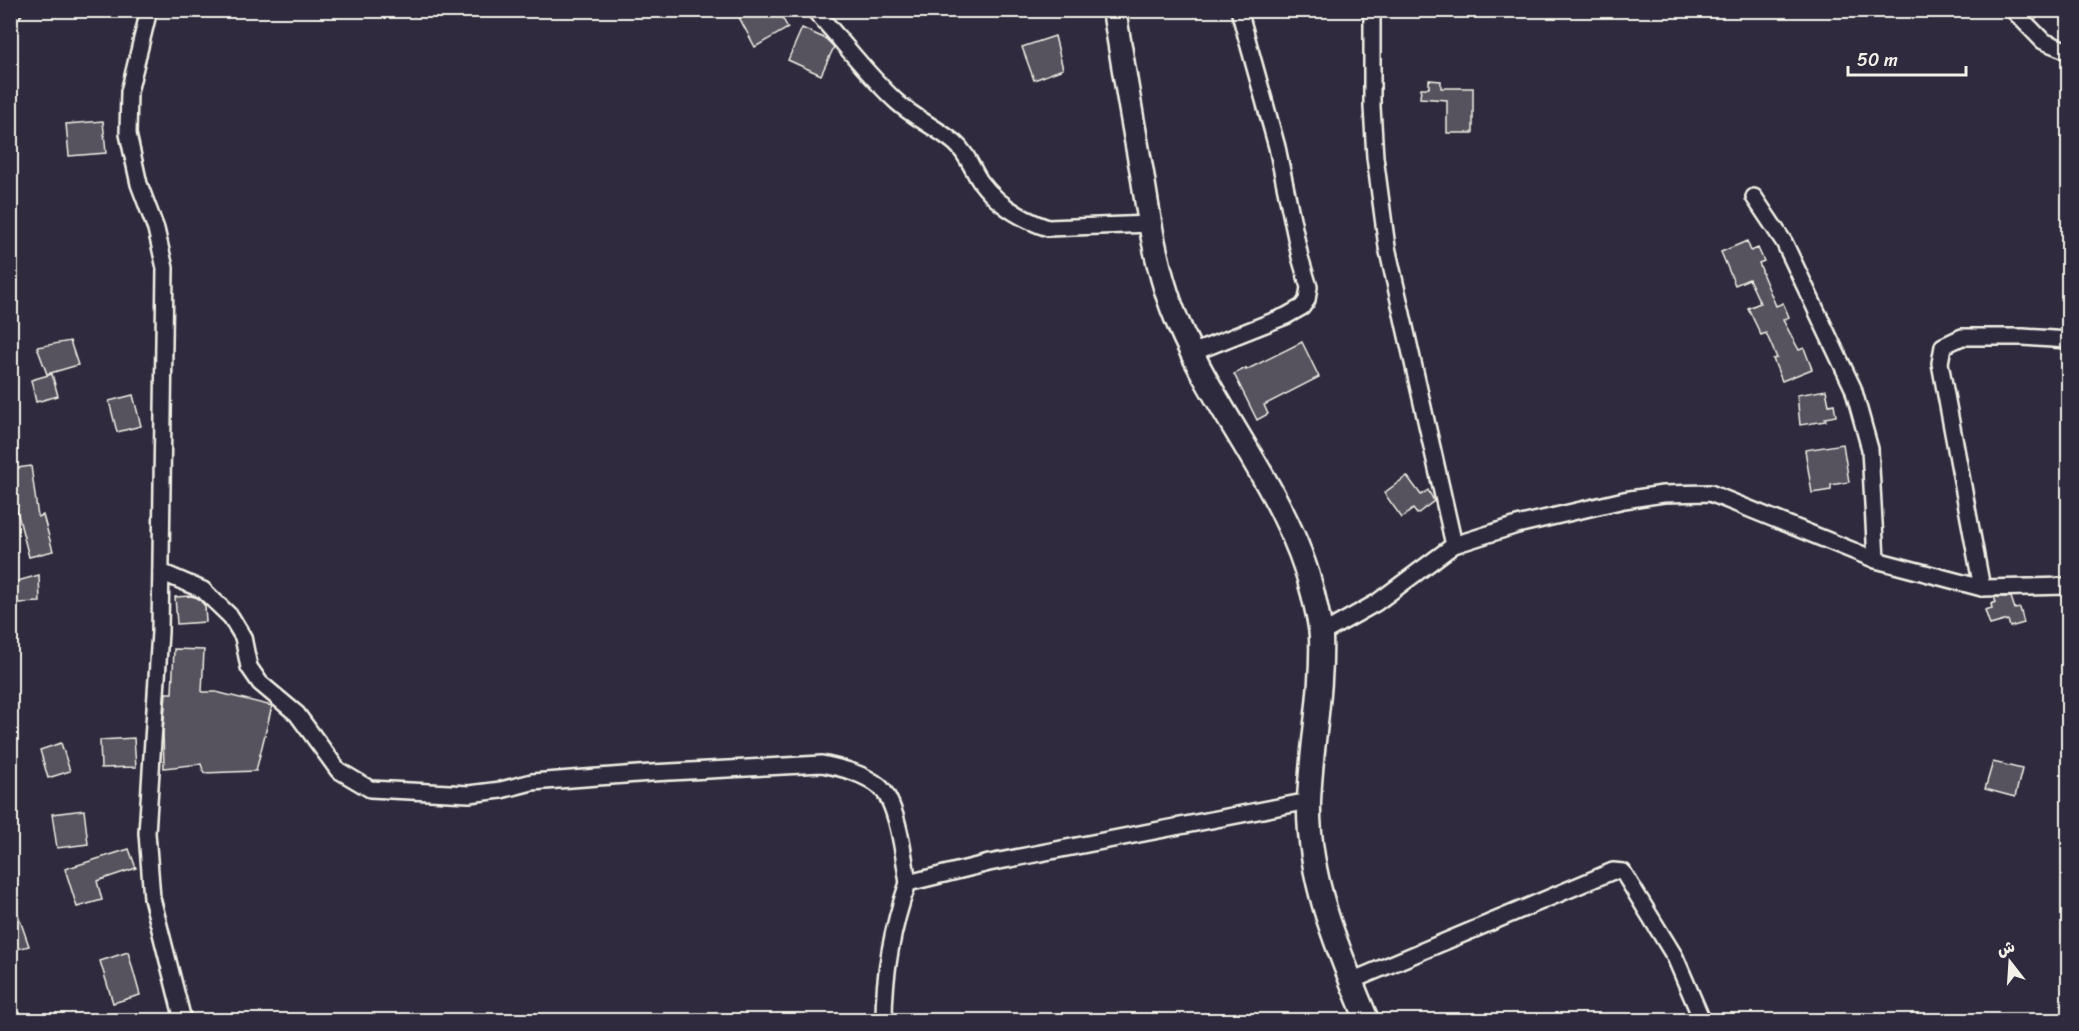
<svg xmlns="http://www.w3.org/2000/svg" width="2079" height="1031" viewBox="0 0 2079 1031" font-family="Sriracha,'Playpen Sans Arabic',sans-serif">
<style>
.building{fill:#56525f;stroke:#f4f1e8;stroke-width:1.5}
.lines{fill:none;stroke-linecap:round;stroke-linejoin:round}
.street-casing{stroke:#f4f1e8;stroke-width:20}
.secondary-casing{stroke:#f4f1e8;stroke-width:27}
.street{stroke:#2f2a3d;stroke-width:15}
.secondary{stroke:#2f2a3d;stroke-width:22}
</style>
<rect width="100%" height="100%" fill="#2f2a3d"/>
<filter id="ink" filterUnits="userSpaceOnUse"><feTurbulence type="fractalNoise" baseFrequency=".0167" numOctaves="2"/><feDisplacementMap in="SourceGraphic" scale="12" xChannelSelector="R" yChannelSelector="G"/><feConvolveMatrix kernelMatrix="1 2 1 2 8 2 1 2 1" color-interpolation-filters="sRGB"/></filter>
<g filter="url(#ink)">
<!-- building -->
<g class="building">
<polygon points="735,10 778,10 788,28 755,47"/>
<polygon points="802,28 826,39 834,47 821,75 788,60"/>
<polygon points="1055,36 1063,69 1034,80 1022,47"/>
<polygon points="1429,80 1441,81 1441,88 1473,88 1473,133 1447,133 1447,100 1420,98 1421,88 1429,88"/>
<polygon points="103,121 106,153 69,156 66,124"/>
<polygon points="1747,241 1751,251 1758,248 1764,261 1759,263 1763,273 1762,273 1776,306 1783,303 1789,317 1783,320 1799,350 1804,348 1812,369 1782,381 1773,359 1777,358 1766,333 1761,335 1748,308 1760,303 1749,279 1735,285 1721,252"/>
<polygon points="70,341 78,365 47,374 37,347"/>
<polygon points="1302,342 1319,377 1264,405 1268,414 1257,420 1234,374 1246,368 1246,370"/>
<polygon points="52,374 58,396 36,402 31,380"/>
<polygon points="1826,390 1829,405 1834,404 1836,416 1825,418 1826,421 1800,425 1797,395"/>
<polygon points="133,395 141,426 117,432 109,401"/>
<polygon points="1843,444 1849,482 1831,485 1831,490 1812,493 1805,450"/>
<polygon points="31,466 38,517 43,515 53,551 29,557 15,503 10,503 10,469"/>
<polygon points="1407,476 1421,495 1428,490 1434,501 1417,514 1413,509 1402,518 1384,493"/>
<polygon points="39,575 40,602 18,603 14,582"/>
<polygon points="191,596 198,598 205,606 206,622 177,624 175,597"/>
<polygon points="1994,597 2011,597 2015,609 2020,608 2024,623 2010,627 2008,620 1990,625 1985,610 1992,608 1991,604 1996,602"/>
<polygon points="174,649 204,650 202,692 216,692 272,706 256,771 204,773 201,764 164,768 163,732 166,693 172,693"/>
<polygon points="134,738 136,767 101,768 100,740"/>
<polygon points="61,743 70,771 48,778 40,750"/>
<polygon points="1993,762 2022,769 2015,797 1985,789"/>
<polygon points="84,810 88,844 57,848 52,814"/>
<polygon points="129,849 136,868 97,881 102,900 77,907 65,869"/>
<polygon points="10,897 12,897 29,946 10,951"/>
<polygon points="128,952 140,995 113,1003 100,961"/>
</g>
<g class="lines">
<!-- street casing -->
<g class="street-casing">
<g id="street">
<polyline points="149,10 129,92 128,134 139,184 156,229 165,268 160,632 147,833 152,898 183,1020"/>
<path d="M814 10C843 41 867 75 898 103 915 118 937 128 955 143 967 153 972 169 980 181 997 204 1021 219 1048 228L1150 224"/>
<polyline points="1372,10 1372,107 1375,157 1387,247 1454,545"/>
<polyline points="2013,10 2043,41 2068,51"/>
<polyline points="10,11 14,10"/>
<polyline points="1754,197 1784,242 1853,388 1870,449 1876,560"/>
<polyline points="1192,353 1286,316 1302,307 1307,300 1309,287 1300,257 1277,147 1239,10"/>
<path d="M161 572 203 590 231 617 243 637 249 667 260 683 297 714 338 770 370 789 469 794 501 790 532 782 651 773 822 764C841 768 863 773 879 786 898 802 904 858 908 883"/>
<polyline points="1982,588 1940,363 1943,346 1962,337 2023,337 2068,340"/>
<polyline points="1321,634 1376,603 1454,545 1517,525 1624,500 1663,494 1710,493 1876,560 1982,588 2068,586"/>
<polyline points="1351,981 1613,871 1623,872 1675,957 1702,1020"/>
<path d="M884 1020C884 973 892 928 908 883L989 863 1309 801"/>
</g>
</g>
<!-- secondary casing -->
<g class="secondary-casing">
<path id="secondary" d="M1114 10C1123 65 1132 119 1142 173 1149 219 1156 265 1172 308 1209 407 1288 490 1313 594 1316 607 1320 622 1321 636 1323 691 1311 746 1309 801 1307 878 1338 950 1367 1020"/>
</g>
<!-- street -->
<use href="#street" class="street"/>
<!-- secondary -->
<use href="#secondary" class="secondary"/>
</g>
</g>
<!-- margin -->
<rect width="2079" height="1031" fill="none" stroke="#2f2a3d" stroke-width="36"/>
<rect x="18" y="18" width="2043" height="995" fill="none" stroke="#f4f1e8" stroke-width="2" filter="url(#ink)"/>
<!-- north arrow -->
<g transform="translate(2010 962) rotate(343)" stroke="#2f2a3d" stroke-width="4.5" paint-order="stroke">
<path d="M0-4.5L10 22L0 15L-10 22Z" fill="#f4f1e8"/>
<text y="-9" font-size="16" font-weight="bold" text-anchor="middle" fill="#f4f1e8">ش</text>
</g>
<!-- scale -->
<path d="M1848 66v9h118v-9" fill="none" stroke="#f4f1e8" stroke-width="3"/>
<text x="1857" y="66" font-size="18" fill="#f4f1e8" stroke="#2f2a3d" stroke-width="4.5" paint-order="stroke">50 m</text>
</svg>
